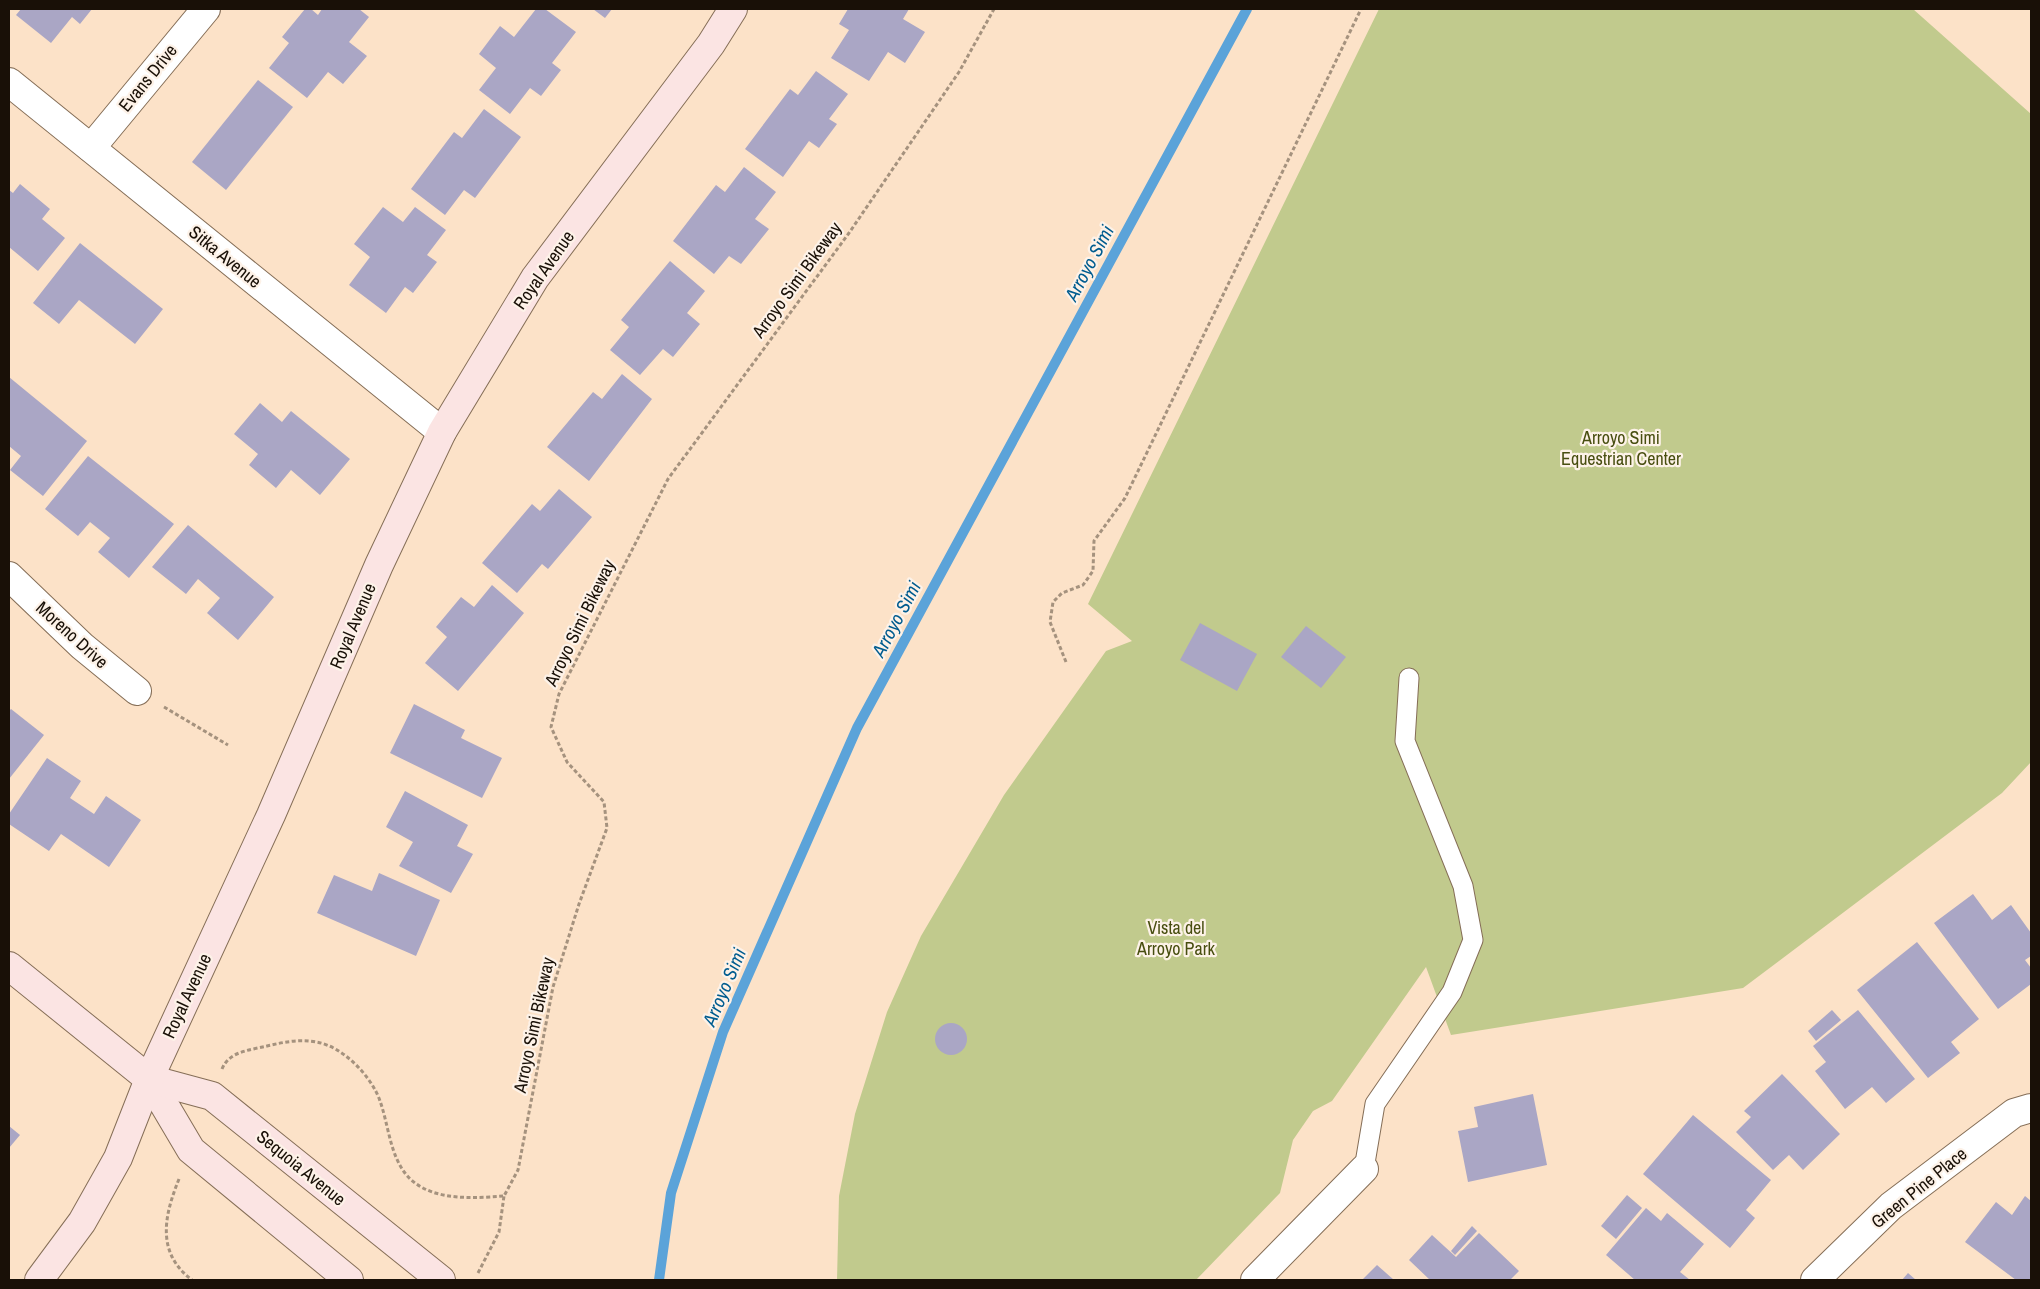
<svg xmlns="http://www.w3.org/2000/svg" width="2040" height="1289" viewBox="0 0 2040 1289" font-family="'Archivo Narrow',sans-serif">
<style>
.green{fill:#c1ca8d}
.lines{fill:none;stroke-linecap:round;stroke-linejoin:round}
.stream{stroke:#5ba3d9;stroke-width:10}
.building{fill:#aaa6c5}
.lane-casing{stroke:#856e57;stroke-width:21}
.street-casing{stroke:#856e57;stroke-width:30}
.secondary-casing{stroke:#856e57;stroke-width:30}
.path{stroke:#a5927e;stroke-width:3;stroke-dasharray:4 2.5;stroke-linecap:butt}
.lane{stroke:#fff;stroke-width:19}
.street{stroke:#fff;stroke-width:28}
.secondary{stroke:#fbe4e3;stroke-width:28}
.labels{text-anchor:middle;stroke-width:4.5;stroke-linejoin:round;paint-order:stroke}
.street-label{font-size:18px;fill:#191007;stroke:#fdf2e8}
.park-label{font-size:18px;fill:#484e10;stroke:#fdf2e8}
.water-label{font-size:19px;font-style:italic;fill:#005c8f;stroke:#fdf2e8}
</style>
<rect width="100%" height="100%" fill="#fce2c8"/>
<!-- green -->
<polygon class="green" points="1379,9 1913,9 2031,114 2031,762 2002,793 1743,988 1451,1035 1426,967 1332,1101 1313,1111 1293,1140 1280,1193 1196,1280 837,1280 839,1196 855,1114 887,1012 921,936 1004,795 1106,651 1132,641 1088,604"/>
<g class="lines">
<!-- stream -->
<polyline class="stream" points="659,1280 671,1193 723,1032 857,728 1247,9"/>
</g>
<!-- building -->
<g class="building">
<polygon points="21,9 92,9 80,24 72,17 51,43 16,15"/>
<polygon points="305,9 311,9 318,15 322,9 359,9 369,17 349,42 367,56 343,84 328,72 307,98 269,68 289,43 282,37"/>
<polygon points="536,9 545,9 576,32 552,63 561,70 541,96 530,88 510,114 479,90 496,68 479,54 500,26 514,37"/>
<polygon points="593,9 612,9 605,18"/>
<polygon points="848,9 909,9 903,19 925,32 905,63 888,52 869,81 831,58 849,30 839,24"/>
<polygon points="816,71 848,94 829,119 837,124 819,148 809,141 783,177 745,149 790,89 798,95"/>
<polygon points="258,80 293,107 226,190 192,162"/>
<polygon points="484,109 521,137 475,198 464,190 445,215 411,189 454,132 462,138"/>
<polygon points="744,167 776,192 755,219 769,229 741,264 729,256 714,274 673,241 716,185 725,192"/>
<polygon points="20,184 50,209 42,219 65,238 38,271 9,247 9,190 13,193"/>
<polygon points="383,207 403,222 415,207 446,230 427,255 437,262 413,293 405,287 386,313 349,285 370,257 354,244"/>
<polygon points="80,243 163,309 135,344 79,300 59,324 33,303"/>
<polygon points="670,261 705,291 687,313 700,324 673,357 663,349 640,375 610,350 629,327 621,320"/>
<polygon points="622,374 652,399 589,481 547,447 593,392 602,399"/>
<polygon points="9,377 87,441 43,496 10,470 21,456 9,446"/>
<polygon points="260,403 282,422 291,411 350,459 320,495 291,470 276,488 249,465 258,454 234,434"/>
<polygon points="88,456 174,524 129,578 98,552 110,538 90,522 78,536 45,509"/>
<polygon points="559,489 592,517 548,569 542,564 517,593 482,563 532,504 540,511"/>
<polygon points="188,525 274,597 238,640 207,613 220,598 198,579 186,594 152,567"/>
<polygon points="492,585 524,613 458,691 425,663 447,637 436,627 461,597 474,607"/>
<polygon points="1200,623 1257,654 1237,691 1180,660"/>
<polygon points="1306,626 1346,657 1321,688 1281,657"/>
<polygon points="414,704 465,730 461,738 502,758 482,798 390,753"/>
<polygon points="11,709 44,735 9,779 9,711"/>
<polygon points="47,758 81,781 70,798 94,814 106,796 141,820 109,867 61,834 49,851 9,824 9,814"/>
<polygon points="405,791 468,825 457,846 473,854 451,893 399,866 413,842 386,827"/>
<polygon points="379,873 440,900 416,956 317,913 334,875 372,891"/>
<polygon points="1973,894 1992,920 2011,905 2031,933 2031,956 2025,960 2031,968 2031,984 1998,1009 1934,923"/>
<polygon points="1917,942 1979,1019 1951,1042 1960,1053 1928,1078 1857,990"/>
<polygon points="1832,1010 1841,1020 1816,1041 1808,1031"/>
<polygon points="1858,1010 1915,1079 1886,1103 1872,1087 1845,1109 1815,1071 1826,1062 1813,1046"/>
<circle cx="951" cy="1039" r="16"/>
<polygon points="1782,1074 1840,1134 1803,1170 1789,1155 1773,1170 1736,1132 1751,1117 1744,1111"/>
<polygon points="1533,1094 1547,1165 1468,1182 1458,1131 1478,1127 1474,1107"/>
<polygon points="1693,1115 1771,1180 1746,1210 1755,1218 1730,1248 1643,1174"/>
<polygon points="9,1126 20,1135 9,1148"/>
<polygon points="1627,1195 1642,1208 1616,1239 1601,1226"/>
<polygon points="2025,1196 2031,1201 2031,1280 2016,1280 1965,1242 1996,1202 2012,1215"/>
<polygon points="1646,1208 1661,1221 1667,1213 1704,1244 1680,1272 1690,1280 1635,1280 1606,1255"/>
<polygon points="1472,1226 1477,1231 1455,1255 1451,1251"/>
<polygon points="1479,1233 1519,1271 1510,1280 1430,1280 1409,1260 1432,1235 1456,1257"/>
<polygon points="1377,1265 1394,1280 1362,1280"/>
<polygon points="1908,1273 1916,1280 1902,1280"/>
</g>
<g class="lines">
<!-- lane casing -->
<g class="lane-casing">
<polyline id="lane" points="1364,1169 1375,1104 1452,992 1473,940 1463,886 1405,741 1409,678"/>
</g>
<!-- street casing -->
<g class="street-casing">
<g id="street">
<polyline points="9,82 442,432"/>
<polyline points="91,148 206,9"/>
<polyline points="9,576 82,646 137,691"/>
<polyline points="1255,1280 1364,1169"/>
<polyline points="1815,1280 1891,1206 2014,1113 2031,1108"/>
</g>
</g>
<!-- secondary casing -->
<g class="secondary-casing">
<g id="secondary">
<polyline points="9,966 149,1079 191,1150 349,1280"/>
<polyline points="149,1079 212,1096 441,1280"/>
<polyline points="39,1280 82,1222 118,1158 149,1079 271,815 379,565 442,432 535,278 711,44 733,9"/>
</g>
</g>
<!-- path -->
<g class="path">
<polyline points="1066,662 1050,622 1053,602 1062,593 1083,585 1093,571 1094,541 1125,498 1361,9"/>
<polyline points="164,707 228,745"/>
<path d="M222 1069C229 1051 251 1050 267 1046 284 1042 299 1039 316 1042 343 1046 372 1077 380 1101 390 1129 390 1164 415 1183 439 1201 476 1198 504 1196L518 1170 553 987 579 904 607 828 604 802 567 762 551 727 559 694 668 479 849 233 959 72 994 9"/>
<path d="M179 1179C164 1216 156 1253 192 1280"/>
<polyline points="478,1273 499,1232 504,1196"/>
</g>
<!-- lane -->
<use href="#lane" class="lane"/>
<!-- street -->
<use href="#street" class="street"/>
<!-- secondary -->
<use href="#secondary" class="secondary"/>
</g>
<g class="labels">
<!-- street labels -->
<g class="street-label">
<text transform="translate(148 78) rotate(-51)" y="6">Evans Drive</text>
<text transform="translate(225 257) rotate(39)" y="6">Sitka Avenue</text>
<text transform="translate(544 270) rotate(-55)" y="6">Royal Avenue</text>
<text transform="translate(797 280) rotate(-54)" y="6">Arroyo Simi Bikeway</text>
<text transform="translate(580 623) rotate(-64)" y="6">Arroyo Simi Bikeway</text>
<text transform="translate(353 626) rotate(-67)" y="6">Royal Avenue</text>
<text transform="translate(72 635) rotate(42)" y="6">Moreno Drive</text>
<text transform="translate(187 996) rotate(-65)" y="6">Royal Avenue</text>
<text transform="translate(534 1025) rotate(-78)" y="6">Arroyo Simi Bikeway</text>
<text transform="translate(301 1168) rotate(39)" y="6">Sequoia Avenue</text>
<text transform="translate(1919 1188) rotate(-39)" y="6">Green Pine Place</text>
</g>
<!-- park labels -->
<g class="park-label">
<text x="1621" y="444">Arroyo Simi<tspan x="1621" dy="21">Equestrian Center</tspan></text>
<text x="1176" y="934">Vista del<tspan x="1176" dy="21">Arroyo Park</tspan></text>
</g>
<!-- water labels -->
<g class="water-label">
<text transform="translate(1089 263) rotate(-62)" y="7">Arroyo Simi</text>
<text transform="translate(896 619) rotate(-62)" y="7">Arroyo Simi</text>
<text transform="translate(724 987) rotate(-67)" y="7">Arroyo Simi</text>
</g>
</g>
<!-- border -->
<rect width="2040" height="1289" fill="none" stroke="#191007" stroke-width="20"/>
</svg>
